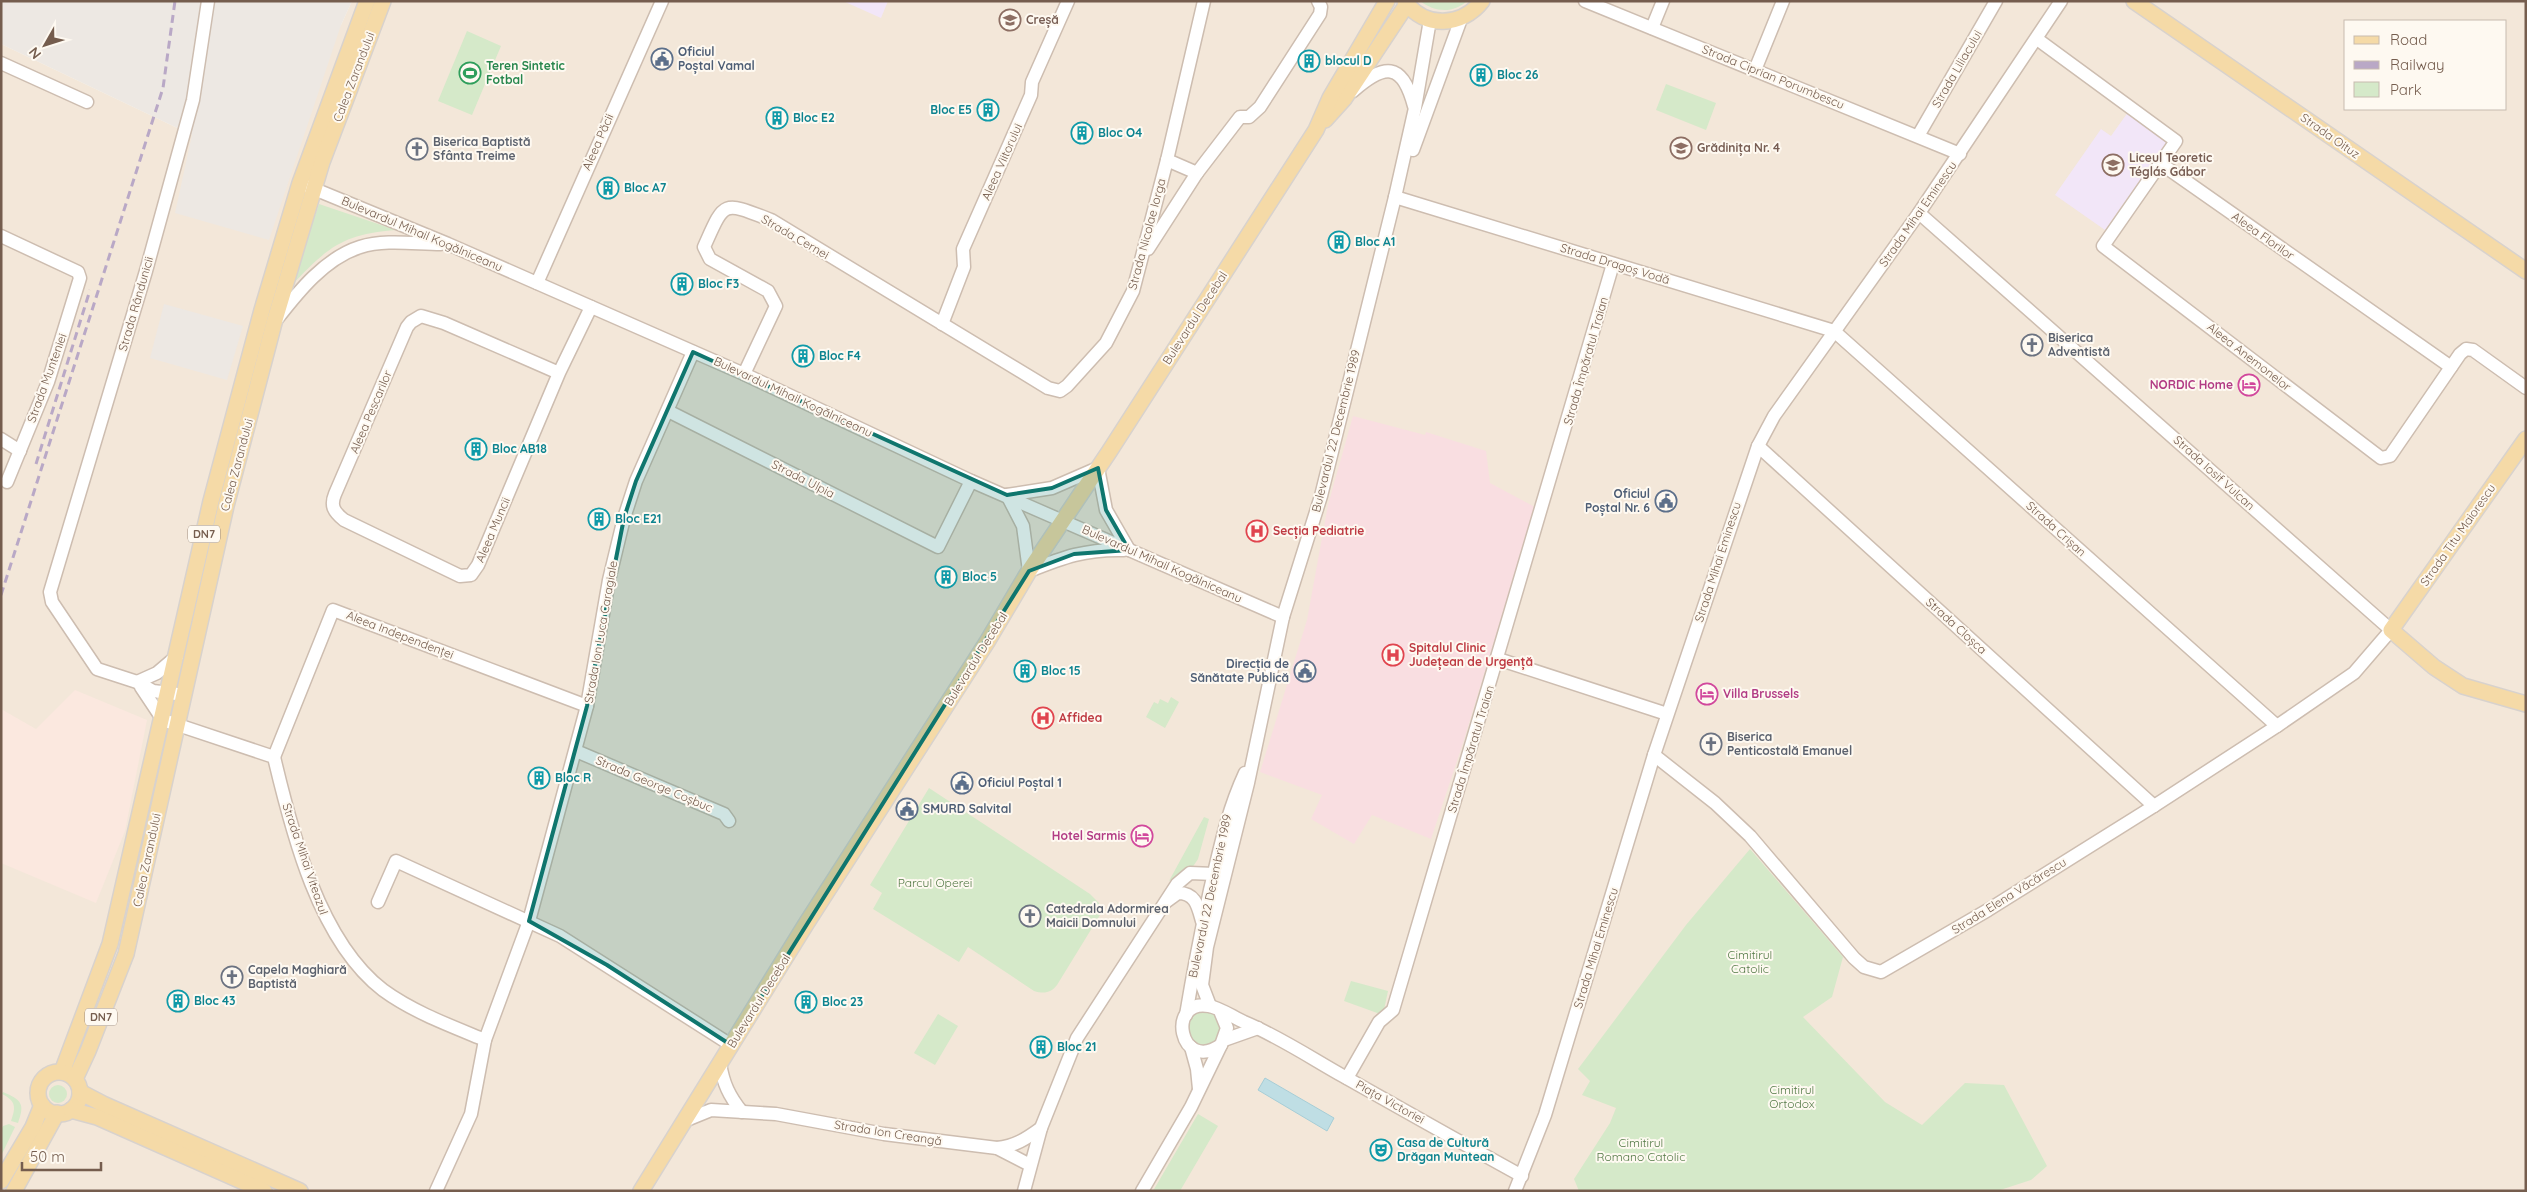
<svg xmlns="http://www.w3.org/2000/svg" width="2527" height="1192" viewBox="0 0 2527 1192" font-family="Quicksand,sans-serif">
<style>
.residential{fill:#f3e7d9;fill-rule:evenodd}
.commercial{fill:#fbe8df}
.industrial{fill:#ede8e3}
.education{fill:#f2e6f8}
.medical{fill:#f9dee1}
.green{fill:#d5e9c9}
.water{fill:#bfdee4;stroke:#a6cdd6}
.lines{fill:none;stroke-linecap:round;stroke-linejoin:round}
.minor-casing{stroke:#cdbdb0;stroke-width:15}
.major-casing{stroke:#d8d2cd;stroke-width:18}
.minor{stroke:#fff;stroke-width:12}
.major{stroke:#f5daa7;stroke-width:15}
.rail{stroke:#b9a8c6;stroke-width:3;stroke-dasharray:8 5;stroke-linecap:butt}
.marked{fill:#0f766e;fill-opacity:0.2;stroke:#0f766e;stroke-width:4;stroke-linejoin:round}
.labels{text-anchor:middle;stroke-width:4;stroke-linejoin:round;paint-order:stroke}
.shield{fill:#fef9f1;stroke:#9e8c7f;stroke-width:1}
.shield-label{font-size:11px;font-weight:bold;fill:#755d4e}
.education-label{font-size:12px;font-weight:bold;fill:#785e54;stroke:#fef9f1;text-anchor:start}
.service-label{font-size:12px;font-weight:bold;fill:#4e5e75;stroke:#fef9f1;text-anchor:start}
.culture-label{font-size:12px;font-weight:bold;fill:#0d838f;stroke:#fef9f1;text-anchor:start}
.leisure-label{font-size:12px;font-weight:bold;fill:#27864d;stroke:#fef9f1;text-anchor:start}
.street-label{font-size:12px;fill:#755d4e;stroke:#fef9f1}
.worship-label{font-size:12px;font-weight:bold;fill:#5b616d;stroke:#fef9f1;text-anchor:start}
.hotel-label{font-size:12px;font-weight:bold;fill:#b23c85;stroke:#fef9f1;text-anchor:end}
.health-label{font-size:12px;font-weight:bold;fill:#be3a42;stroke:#fef9f1;text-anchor:start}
.park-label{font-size:12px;fill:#547a47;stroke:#fef9f1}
</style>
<rect width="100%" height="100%" fill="#fbf5ea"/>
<!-- residential -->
<path class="residential" d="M352 1H2526V1191H1V44L192 135 341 25ZM2346 21H2506V109H2346Z"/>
<!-- commercial -->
<polygon class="commercial" points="75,690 147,720 125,831 96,903 1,863 1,709 36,729"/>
<!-- industrial -->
<g class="industrial">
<polygon points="1,1 352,1 341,25 269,240 175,213 192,135 1,44"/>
<polygon points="164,304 243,326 227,380 150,358"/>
</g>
<!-- education -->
<g class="education">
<polygon points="843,1 888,1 881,18"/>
<polygon points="2131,108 2171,136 2105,230 2055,195 2101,129 2111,136"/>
</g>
<!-- medical -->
<polygon class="medical" points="1353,416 1425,435 1426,432 1486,451 1490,483 1535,507 1463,743 1431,839 1372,815 1354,844 1311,819 1322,795 1260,772 1307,620 1328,505"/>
<!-- green -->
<g class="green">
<path d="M1420 1H1467C1453 14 1434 12 1420 1Z"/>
<polygon points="467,31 501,46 472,115 438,101"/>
<polygon points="1666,84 1716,103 1706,130 1656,110"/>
<path d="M319 204 396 230C342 234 327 248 291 286Z"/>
<polygon points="1171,697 1179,702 1165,728 1146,717 1154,702 1158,704 1160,699 1168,703"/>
<path d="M929 788 1090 894 1099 903 1100 915 1057 985C1051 993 1044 994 1034 991L968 947 959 962 873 909 882 893 870 885Z"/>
<polygon points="1204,817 1209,819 1198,859 1192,868 1169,881"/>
<polygon points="1750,849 1843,957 1832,997 1803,1017 1885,1102 1922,1125 1965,1083 2004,1085 2047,1166 2031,1180 1997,1191 1579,1191 1574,1179 1610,1123 1616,1108 1582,1095 1590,1081 1578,1069 1686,925"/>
<polygon points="1351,981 1388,991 1384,1010 1380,1014 1344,1001"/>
<circle cx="1204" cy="1028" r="17"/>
<polygon points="938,1014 958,1026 935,1065 914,1053"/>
<circle cx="58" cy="1094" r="9"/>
<path d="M3 1092C22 1100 25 1104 18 1123L11 1121C16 1107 16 1101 2 1094Z"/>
<polygon points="1198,1114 1218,1126 1180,1191 1153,1191"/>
<polygon points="9,1124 15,1127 1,1156 1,1130 3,1126"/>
</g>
<!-- water -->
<polygon class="water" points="1265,1078 1334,1118 1327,1131 1258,1090"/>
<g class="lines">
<!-- minor casing -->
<g class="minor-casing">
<g id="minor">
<polyline points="1585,1 1960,154"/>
<polyline points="1652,28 1663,1"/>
<polyline points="2037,39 2176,141 2103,246 2381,458 2390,456 2460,354 2466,349 2473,350 2526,388"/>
<polyline points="1,63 87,102"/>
<polyline points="1755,70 1783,1"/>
<path d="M1353 91C1384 64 1402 61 1414 106"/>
<polyline points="1918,136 1996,1"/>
<polyline points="1413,150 1461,19"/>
<polyline points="1167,160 1197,173"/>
<polyline points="2160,163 2451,367"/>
<polyline points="307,186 448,244 744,374 971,481 1283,617"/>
<polyline points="1395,197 1834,331 2277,726"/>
<polyline points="1,236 78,272 80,278 48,382 7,482"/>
<polyline points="1148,249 1197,173 1240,117 1249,117 1260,107 1320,14 1321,7 1318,1"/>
<polyline points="537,283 662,1"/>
<path d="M277 319C298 292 325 258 360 247 385 239 415 244 441 244"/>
<polyline points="942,324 964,267 963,249 1031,95 1032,82 1068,1"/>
<path d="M559 373 444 323 421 316 411 322 407 327 335 494C330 506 334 512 344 520L460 576 471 575 478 565 559 373 591 307"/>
<path d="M744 374 776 306 768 291 710 259 704 247C725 200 722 201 771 220L1048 388 1060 391 1067 386 1106 343 1133 291 1167 160 1204 1"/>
<polyline points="668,411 938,547 971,481"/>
<polyline points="1,439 20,451"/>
<polyline points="1758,446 2154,806"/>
<polyline points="1007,495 1052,488 1098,468 1106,510 1129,550"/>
<path d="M1007 495 1023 526 1029 571C1064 557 1085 549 1124 550"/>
<polyline points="1498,659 1667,714"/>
<polyline points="137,682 157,673 177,656"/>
<path d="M141 687 163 720 274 757C292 833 319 941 383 990 413 1012 451 1026 485 1040"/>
<polyline points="177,694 153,691 137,682 97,669 52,602 50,592 146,271 193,100 208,1"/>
<polyline points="576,751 724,814 729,821"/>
<polyline points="1654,755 1715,803 1750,836 1854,958 1864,967 1881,972 1988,910 2154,806 2277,726 2354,673 2391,630 1919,213"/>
<polyline points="274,757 333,610 587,706"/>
<path d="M1167 901 1178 893C1196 893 1198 907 1202 921"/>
<polyline points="378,902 396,861 560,936 731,1045"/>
<polyline points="1210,1006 1202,985 1207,947 1248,783 1283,617 1321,496 1395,197 1415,108 1430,20"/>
<path d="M1220 1011 1227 1028 1221 1045C1179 1074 1166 998 1209 1006 1220 1008 1233 1017 1244 1022 1278 1036 1311 1058 1343 1076 1403 1110 1462 1143 1522 1176"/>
<path d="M1186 1015C1193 973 1201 932 1210 890 1220 848 1227 812 1245 773"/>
<polyline points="1224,1040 1258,1028"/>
<polyline points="1191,1047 1197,1069 1199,1089"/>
<path d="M720 1063C723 1083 729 1096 742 1112"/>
<polyline points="1347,1078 1379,1022 1393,1010 1613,264"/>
<polyline points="684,1121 711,1110 776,1114 884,1134 997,1148 1030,1165"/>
<path d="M997 1148C1015 1146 1026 1139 1041 1128"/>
<polyline points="436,1191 471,1114 485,1040 529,921 587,706 609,580 624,518 636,481 693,352"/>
<polyline points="1024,1191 1041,1128 1077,1038 1177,884 1190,873 1214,874"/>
<polyline points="1142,1191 1191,1107 1221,1045"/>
<polyline points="1515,1191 1545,1115 1654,755 1758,446 1774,416 1919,213 2061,1"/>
</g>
</g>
<!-- major casing -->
<g class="major-casing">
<g id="major">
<path d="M1405 1C1424 29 1462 27 1482 1"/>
<polyline points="2134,1 2526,271"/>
<polyline points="1325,120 1344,99 1407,4"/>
<polyline points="2526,439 2391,630 2434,667 2463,686 2526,704"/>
<polyline points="62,1072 110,944 211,501 262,310 300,183 367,1"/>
<circle cx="59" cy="1093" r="21"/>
<polyline points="75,1079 88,1051 126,954 226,506 274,323 322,162 383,1"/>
<polyline points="80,1092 103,1104 300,1191"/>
<polyline points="71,1110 97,1117 264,1191"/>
<polyline points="1,1181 33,1127 42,1105"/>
<polyline points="14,1191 57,1113"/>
<polyline points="641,1191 806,924 987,642 1029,571 1109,452 1316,130 1330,98 1387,1"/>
</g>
</g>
<!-- minor -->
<use href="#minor" class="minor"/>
<!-- major -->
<use href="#major" class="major"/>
<!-- rail -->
<g class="rail">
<polyline points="36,464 90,290"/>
<polyline points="1,595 163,88 175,1"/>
</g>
</g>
<!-- marked area -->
<path class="marked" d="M693 352 1007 495 1052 488 1098 468 1106 510 1129 550 1074 554 1029 571 731 1045 607 965 529 921 587 706 624 518 636 481Z"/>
<!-- icons -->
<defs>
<g id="school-ring" transform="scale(1.125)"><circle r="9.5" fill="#fef9f1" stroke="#8d6e63" stroke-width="1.5"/><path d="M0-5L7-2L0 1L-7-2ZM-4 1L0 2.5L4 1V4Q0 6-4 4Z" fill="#8d6e63"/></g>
<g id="civic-ring" transform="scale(1.125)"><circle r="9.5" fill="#fef9f1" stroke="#5c6f8a" stroke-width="1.5"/><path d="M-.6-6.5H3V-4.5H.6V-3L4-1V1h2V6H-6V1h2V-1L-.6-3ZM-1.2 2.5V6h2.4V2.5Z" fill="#5c6f8a"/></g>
<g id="building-ring" transform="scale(1.125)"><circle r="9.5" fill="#fef9f1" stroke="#0f9aa8" stroke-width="1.5"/><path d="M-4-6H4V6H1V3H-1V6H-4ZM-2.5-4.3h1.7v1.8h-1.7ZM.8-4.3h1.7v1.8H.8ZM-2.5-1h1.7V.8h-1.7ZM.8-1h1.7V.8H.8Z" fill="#0f9aa8"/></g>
<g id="stadium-ring" transform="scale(1.125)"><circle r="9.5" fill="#fef9f1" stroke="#2e9e5b" stroke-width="1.5"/><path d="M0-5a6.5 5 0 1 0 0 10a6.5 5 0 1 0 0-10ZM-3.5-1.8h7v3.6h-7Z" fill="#2e9e5b"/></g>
<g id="church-ring" transform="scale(1.125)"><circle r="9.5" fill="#fef9f1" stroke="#6b7280" stroke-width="1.5"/><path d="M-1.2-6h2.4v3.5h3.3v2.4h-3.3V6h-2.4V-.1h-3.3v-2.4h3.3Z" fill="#6b7280"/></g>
<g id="university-ring" transform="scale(1.125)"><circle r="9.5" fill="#fef9f1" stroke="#8d6e63" stroke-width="1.5"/><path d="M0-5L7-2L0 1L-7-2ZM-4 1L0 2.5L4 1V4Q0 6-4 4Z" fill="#8d6e63"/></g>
<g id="hotel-ring" transform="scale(1.125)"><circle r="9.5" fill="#fef9f1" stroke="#d1479c" stroke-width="1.5"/><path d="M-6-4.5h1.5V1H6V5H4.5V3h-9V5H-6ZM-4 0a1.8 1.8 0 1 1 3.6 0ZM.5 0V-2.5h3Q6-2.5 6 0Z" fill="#d1479c"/></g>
<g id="hospital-ring" transform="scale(1.125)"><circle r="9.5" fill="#fef9f1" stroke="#e0444e" stroke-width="1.5"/><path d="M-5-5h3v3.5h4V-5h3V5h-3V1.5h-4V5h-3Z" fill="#e0444e"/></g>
<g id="theatre-ring" transform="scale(1.125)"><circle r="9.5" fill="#fef9f1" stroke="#0f9aa8" stroke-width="1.5"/><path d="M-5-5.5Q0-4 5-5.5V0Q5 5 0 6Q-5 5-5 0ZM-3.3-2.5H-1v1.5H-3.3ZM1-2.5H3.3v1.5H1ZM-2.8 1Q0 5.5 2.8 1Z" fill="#0f9aa8"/></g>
</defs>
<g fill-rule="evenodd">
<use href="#school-ring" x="1010" y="20"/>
<use href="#civic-ring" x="662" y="59"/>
<use href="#building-ring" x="1309" y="61"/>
<use href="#stadium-ring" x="470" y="73"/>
<use href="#building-ring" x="1481" y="75"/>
<use href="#building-ring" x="988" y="110"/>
<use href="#building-ring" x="777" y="118"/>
<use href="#building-ring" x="1082" y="133"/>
<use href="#school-ring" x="1681" y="148"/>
<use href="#church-ring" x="417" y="149"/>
<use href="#university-ring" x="2113" y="165"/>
<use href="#building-ring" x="608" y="188"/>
<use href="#building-ring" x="1339" y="242"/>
<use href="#building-ring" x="682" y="284"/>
<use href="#church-ring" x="2032" y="345"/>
<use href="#building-ring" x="803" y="356"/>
<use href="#hotel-ring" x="2249" y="385"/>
<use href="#building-ring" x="476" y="449"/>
<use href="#civic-ring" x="1666" y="501"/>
<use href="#building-ring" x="599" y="519"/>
<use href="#hospital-ring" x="1257" y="531"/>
<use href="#building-ring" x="946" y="577"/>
<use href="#hospital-ring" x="1393" y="655"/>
<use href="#building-ring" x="1025" y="671"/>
<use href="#civic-ring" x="1305" y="671"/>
<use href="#hotel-ring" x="1707" y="694"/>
<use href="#hospital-ring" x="1043" y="718"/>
<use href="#church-ring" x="1711" y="744"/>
<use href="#building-ring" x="539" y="778"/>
<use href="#civic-ring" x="962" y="783"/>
<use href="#civic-ring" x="907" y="809"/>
<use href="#hotel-ring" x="1142" y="836"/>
<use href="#church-ring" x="1030" y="916"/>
<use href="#church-ring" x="232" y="977"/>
<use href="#building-ring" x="178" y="1001"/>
<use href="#building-ring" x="806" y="1002"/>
<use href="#building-ring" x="1041" y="1047"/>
<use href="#theatre-ring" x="1381" y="1150"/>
</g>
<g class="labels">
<!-- shield labels -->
<g class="shield">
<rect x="188" y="525.5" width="32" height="17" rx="4"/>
<rect x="85" y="1008.5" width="32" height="17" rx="4"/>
</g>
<g class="shield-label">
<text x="204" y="538">DN7</text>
<text x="101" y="1021">DN7</text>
</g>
<!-- education labels -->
<g class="education-label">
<text x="1026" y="24">Creșă</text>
<text x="1697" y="152">Grădinița Nr. 4</text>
<text x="2129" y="162">Liceul Teoretic<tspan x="2129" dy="14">Téglás Gábor</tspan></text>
</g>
<!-- service labels -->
<g class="service-label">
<text x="678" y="56">Oficiul<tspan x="678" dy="14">Poștal Vamal</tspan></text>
<text x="1650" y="498" text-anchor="end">Oficiul<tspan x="1650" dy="14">Poștal Nr. 6</tspan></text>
<text x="1289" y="668" text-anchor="end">Direcția de<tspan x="1289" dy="14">Sănătate Publică</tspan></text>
<text x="978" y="787">Oficiul Poștal 1</text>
<text x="923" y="813">SMURD Salvital</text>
</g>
<!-- culture labels -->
<g class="culture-label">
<text x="1325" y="65">blocul D</text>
<text x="1497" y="79">Bloc 26</text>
<text x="972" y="114" text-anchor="end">Bloc E5</text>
<text x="793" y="122">Bloc E2</text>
<text x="1098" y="137">Bloc O4</text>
<text x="624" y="192">Bloc A7</text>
<text x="1355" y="246">Bloc A1</text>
<text x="698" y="288">Bloc F3</text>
<text x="819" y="360">Bloc F4</text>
<text x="492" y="453">Bloc AB18</text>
<text x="615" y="523">Bloc E21</text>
<text x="962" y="581">Bloc 5</text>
<text x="1041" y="675">Bloc 15</text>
<text x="555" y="782">Bloc R</text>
<text x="194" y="1005">Bloc 43</text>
<text x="822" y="1006">Bloc 23</text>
<text x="1057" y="1051">Bloc 21</text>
<text x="1397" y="1147">Casa de Cultură<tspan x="1397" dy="14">Drăgan Muntean</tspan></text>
</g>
<!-- leisure labels -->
<g class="leisure-label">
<text x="486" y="70">Teren Sintetic<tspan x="486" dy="14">Fotbal</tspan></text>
</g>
<!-- street labels -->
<g class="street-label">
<text transform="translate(1957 69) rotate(-60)" y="4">Strada Liliacului</text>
<text transform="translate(354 77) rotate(-69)" y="4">Calea Zarandului</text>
<text transform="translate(1773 77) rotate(22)" y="4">Strada Ciprian Porumbescu</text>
<text transform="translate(2330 136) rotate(35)" y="4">Strada Oituz</text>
<text transform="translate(598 142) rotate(-66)" y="4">Aleea Păcii</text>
<text transform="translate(1002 162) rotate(-66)" y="4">Aleea Viitorului</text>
<text transform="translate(1918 214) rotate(-55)" y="4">Strada Mihai Eminescu</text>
<text transform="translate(422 234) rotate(23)" y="4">Bulevardul Mihail Kogălniceanu</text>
<text transform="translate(1147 234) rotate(-75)" y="4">Strada Nicolae Iorga</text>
<text transform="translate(2263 236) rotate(35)" y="4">Aleea Florilor</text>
<text transform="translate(795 237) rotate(30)" y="4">Strada Cernei</text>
<text transform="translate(1615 264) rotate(17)" y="4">Strada Dragoș Vodă</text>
<text transform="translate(136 304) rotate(-74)" y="4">Strada Rândunicii</text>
<text transform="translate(1195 318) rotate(-57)" y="4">Bulevardul Decebal</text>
<text transform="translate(2249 357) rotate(38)" y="4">Aleea Anemonelor</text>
<text transform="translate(1586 361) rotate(-74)" y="4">Strada Împăratul Traian</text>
<text transform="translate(47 378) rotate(-70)" y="4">Strada Munteniei</text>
<text transform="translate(793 397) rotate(25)" y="4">Bulevardul Mihail Kogălniceanu</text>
<text transform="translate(371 412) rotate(-67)" y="4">Aleea Pescarilor</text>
<text transform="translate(1336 431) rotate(-76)" y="4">Bulevardul 22 Decembrie 1989</text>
<text transform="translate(237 465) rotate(-75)" y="4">Calea Zarandului</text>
<text transform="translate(2214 473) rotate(42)" y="4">Strada Iosif Vulcan</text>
<text transform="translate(803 479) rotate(27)" y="4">Strada Ulpia</text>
<text transform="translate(2056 529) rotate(42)" y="4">Strada Crișan</text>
<text transform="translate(493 530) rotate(-67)" y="4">Aleea Muncii</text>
<text transform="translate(2458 535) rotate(-55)" y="4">Strada Titu Maiorescu</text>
<text transform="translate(1718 562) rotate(-72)" y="4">Strada Mihai Eminescu</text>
<text transform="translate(1162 564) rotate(24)" y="4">Bulevardul Mihail Kogălniceanu</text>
<text transform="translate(1956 626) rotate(42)" y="4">Strada Cloșca</text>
<text transform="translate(601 632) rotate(-80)" y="4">Strada Ion Luca Caragiale</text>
<text transform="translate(400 635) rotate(21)" y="4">Aleea Independenței</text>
<text transform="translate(976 659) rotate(-58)" y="4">Bulevardul Decebal</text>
<text transform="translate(1471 749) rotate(-73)" y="4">Strada Împăratul Traian</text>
<text transform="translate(654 784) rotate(23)" y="4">Strada George Coșbuc</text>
<text transform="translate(305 859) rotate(71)" y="4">Strada Mihai Viteazul</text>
<text transform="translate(147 860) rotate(-78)" y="4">Calea Zarandului</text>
<text transform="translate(1210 896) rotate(-78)" y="4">Bulevardul 22 Decembrie 1989</text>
<text transform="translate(2009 896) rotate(-32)" y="4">Strada Elena Văcărescu</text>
<text transform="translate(1596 948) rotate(-73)" y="4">Strada Mihai Eminescu</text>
<text transform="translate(759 1001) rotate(-58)" y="4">Bulevardul Decebal</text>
<text transform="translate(1390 1102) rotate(29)" y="4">Piața Victoriei</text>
<text transform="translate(888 1133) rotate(9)" y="4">Strada Ion Creangă</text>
</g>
<!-- worship labels -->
<g class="worship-label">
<text x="433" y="146">Biserica Baptistă<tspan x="433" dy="14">Sfânta Treime</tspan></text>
<text x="2048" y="342">Biserica<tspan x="2048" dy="14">Adventistă</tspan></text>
<text x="1727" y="741">Biserica<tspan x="1727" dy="14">Penticostală Emanuel</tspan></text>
<text x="1046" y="913">Catedrala Adormirea<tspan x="1046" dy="14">Maicii Domnului</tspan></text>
<text x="248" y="974">Capela Maghiară<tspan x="248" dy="14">Baptistă</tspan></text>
</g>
<!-- hotel labels -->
<g class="hotel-label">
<text x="2233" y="389">NORDIC Home</text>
<text x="1723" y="698" text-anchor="start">Villa Brussels</text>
<text x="1126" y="840">Hotel Sarmis</text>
</g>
<!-- health labels -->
<g class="health-label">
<text x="1273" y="535">Secția Pediatrie</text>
<text x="1409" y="652">Spitalul Clinic<tspan x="1409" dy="14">Județean de Urgență</tspan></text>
<text x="1059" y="722">Affidea</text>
</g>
<!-- park labels -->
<g class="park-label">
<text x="935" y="887">Parcul Operei</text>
<text x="1750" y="959">Cimitirul<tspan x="1750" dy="14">Catolic</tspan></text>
<text x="1792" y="1094">Cimitirul<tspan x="1792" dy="14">Ortodox</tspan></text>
<text x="1641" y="1147">Cimitirul<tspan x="1641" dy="14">Romano Catolic</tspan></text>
</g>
</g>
<!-- border -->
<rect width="2527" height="1192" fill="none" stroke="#755d4e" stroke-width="5"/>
<!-- legend -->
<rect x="2344" y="20" width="162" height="90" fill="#fef9f1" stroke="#c7bbb0"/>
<rect x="2354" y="36" width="25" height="8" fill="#f5daa7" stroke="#c7bbb0"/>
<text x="2390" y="45" font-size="15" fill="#755d4e">Road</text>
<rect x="2354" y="61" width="25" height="8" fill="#b9a8c6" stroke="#c7bbb0"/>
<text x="2390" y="70" font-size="15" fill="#755d4e">Railway</text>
<rect x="2354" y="82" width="25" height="15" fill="#d5e9c9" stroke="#c7bbb0"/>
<text x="2390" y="95" font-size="15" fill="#755d4e">Park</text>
<!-- north arrow -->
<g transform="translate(45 45) rotate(231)" stroke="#fef9f1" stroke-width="4" paint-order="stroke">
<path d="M0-4L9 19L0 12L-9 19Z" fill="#755d4e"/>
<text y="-8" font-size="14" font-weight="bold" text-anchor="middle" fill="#755d4e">N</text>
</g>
<!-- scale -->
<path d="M22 1162v8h79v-8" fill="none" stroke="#755d4e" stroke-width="2.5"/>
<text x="30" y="1162" font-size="15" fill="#755d4e" stroke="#fef9f1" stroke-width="4" paint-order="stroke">50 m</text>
</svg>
